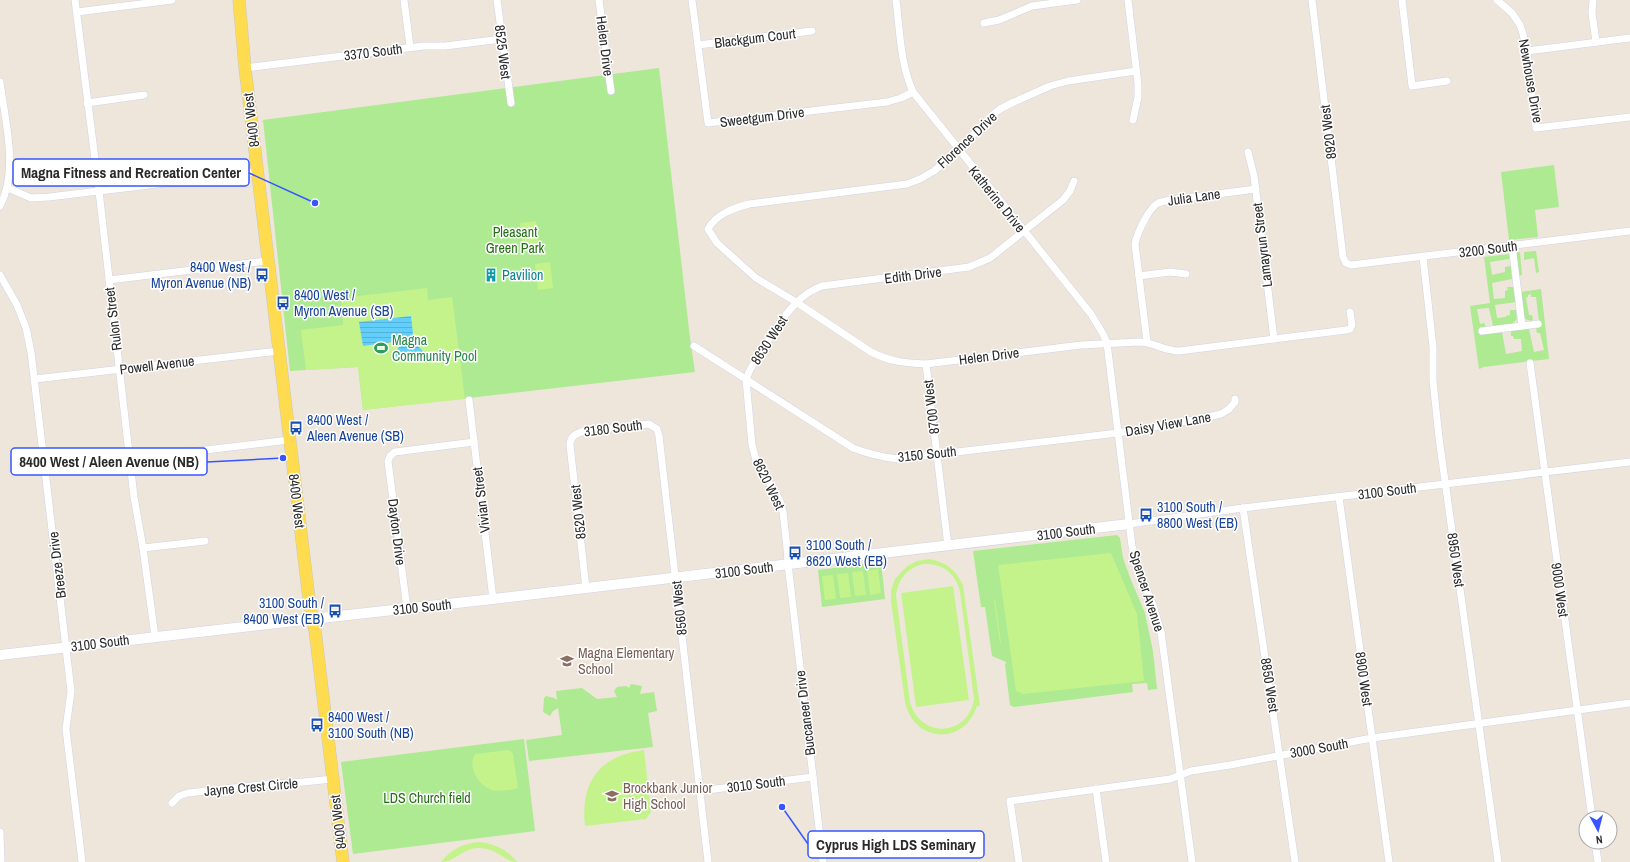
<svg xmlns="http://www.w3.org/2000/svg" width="1630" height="862" viewBox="0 0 1630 862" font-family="'Archivo Narrow',sans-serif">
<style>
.grass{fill:#adea91}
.pitch{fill:#c4f38c;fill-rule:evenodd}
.water{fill:url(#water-rules)}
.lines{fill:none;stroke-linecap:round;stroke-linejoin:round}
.street-casing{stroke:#d0d3e5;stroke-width:8}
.secondary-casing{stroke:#d0d3e5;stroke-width:11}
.primary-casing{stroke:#c8c8c8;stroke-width:13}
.street{stroke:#fff;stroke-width:7}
.secondary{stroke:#fff;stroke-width:10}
.primary{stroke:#ffdb4f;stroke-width:12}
.labels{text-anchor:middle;stroke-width:3;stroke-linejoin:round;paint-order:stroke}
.street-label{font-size:14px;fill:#2a2a2a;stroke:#fff}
.park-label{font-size:14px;fill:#236f12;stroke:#fff}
.transit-label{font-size:14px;fill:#164399;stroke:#fff;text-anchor:start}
.culture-label{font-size:14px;fill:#0d838f;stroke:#fff;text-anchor:start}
.leisure-label{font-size:14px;fill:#27864d;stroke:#fff;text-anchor:start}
.education-label{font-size:14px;fill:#785e54;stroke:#fff;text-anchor:start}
.leader{fill:none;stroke:#3756ff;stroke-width:1.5}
.callout-dot{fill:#3756ff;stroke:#fff;stroke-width:1.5}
.callout{fill:#fff;stroke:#3756ff;stroke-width:1.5}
.callout-label{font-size:15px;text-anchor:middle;font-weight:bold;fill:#2a2a2a}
</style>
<defs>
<pattern id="water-rules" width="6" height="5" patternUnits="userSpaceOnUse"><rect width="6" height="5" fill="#62cefb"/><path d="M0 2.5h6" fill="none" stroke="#55b1d7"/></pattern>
</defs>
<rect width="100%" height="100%" fill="#eee6db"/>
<!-- grass -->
<g class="grass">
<polygon points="659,68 690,338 695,372 363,410 358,367 290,371 263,120"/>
<polygon points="1554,165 1559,207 1535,210 1538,237 1509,240 1501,172"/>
<polygon points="1536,251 1539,272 1536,273 1534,258 1524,260 1524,252"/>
<polygon points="1520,252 1522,275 1519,276 1516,253"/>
<polygon points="1510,254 1510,258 1509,259 1490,262 1492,275 1505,272 1505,267 1511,266 1512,279 1492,283 1494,299 1505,298 1505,291 1508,290 1507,287 1514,287 1516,302 1495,305 1497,318 1506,317 1506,316 1510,315 1510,310 1516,310 1517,319 1512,324 1493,326 1489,308 1477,309 1480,324 1485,323 1485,327 1480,327 1480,331 1478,333 1480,332 1480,335 1502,332 1506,354 1522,351 1521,339 1514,339 1513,336 1511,336 1511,331 1529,329 1534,352 1544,350 1540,333 1537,333 1536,328 1541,327 1541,321 1539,321 1536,297 1531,297 1531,294 1528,295 1528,297 1526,298 1529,315 1532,315 1533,320 1531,321 1525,319 1524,316 1521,292 1541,289 1549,359 1484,367 1479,369 1470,306 1490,303 1484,257"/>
<polygon points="1117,535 1120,538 1123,558 1131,580 1145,613 1153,651 1157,689 1148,690 1147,683 1132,684 1133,692 1014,707 1010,705 1005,665 1006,662 992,656 985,607 981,607 973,551"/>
<polygon points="881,562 885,599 822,607 818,570"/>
<polygon points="631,684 642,686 640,694 654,692 657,711 648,713 653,747 529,761 526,740 562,735 558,708 553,711 550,716 543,712 544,698 546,696 554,698 557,700 556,691 582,688 597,699 617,697 614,691 617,687 626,686 629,688"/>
<polygon points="524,739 535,831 353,854 341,762"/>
</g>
<!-- pitch -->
<g class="pitch">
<polygon points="536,221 539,246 523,248 520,223"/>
<polygon points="550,262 553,288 538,290 535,264"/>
<polygon points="427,288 428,300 452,297 465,399 363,410 358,367 306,370 301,330 343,325 341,298"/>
<polygon points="1111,553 1137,614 1144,681 1023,694 1016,691 998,565"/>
<path d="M929 559C946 562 956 570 963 585L980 706H977C964 746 914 743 905 702L891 601V590L895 579 907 566 917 561ZM923 564C942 563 956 573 960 592L974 699C968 737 920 739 910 702L896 595C898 579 907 568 923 564Z"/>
<polygon points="878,569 881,593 870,595 867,571"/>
<polygon points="863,571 866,595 855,596 852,572"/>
<polygon points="848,573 851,597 840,598 837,574"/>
<polygon points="833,575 836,599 825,600 822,576"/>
<polygon points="953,586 969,700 916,707 901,593"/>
<polygon points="995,599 1001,643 1000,643 994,600"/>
<path d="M509 750 513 754 518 788C510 790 501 792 492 790 479 786 467 767 475 754Z"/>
<path d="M644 750 651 812 646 819 585 826C580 782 599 756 644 750Z"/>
<path d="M480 842C495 844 508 850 517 862 504 862 498 848 479 848 463 848 455 862 441 862 451 849 464 843 480 842Z"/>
</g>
<!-- water -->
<path class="water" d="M411 316 414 342 423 351C414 360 403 362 393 354L401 345 400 341 363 346 359 322Z"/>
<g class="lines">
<!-- street casing -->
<g class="street-casing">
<g id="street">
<polyline points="75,0 99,191 134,497 143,548 155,637"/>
<polyline points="404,0 410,47"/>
<polyline points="497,0 511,103"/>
<polyline points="599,0 611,91"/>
<polyline points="692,0 708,123 887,102 901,98 913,92"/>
<path d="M896 0C900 31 900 63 913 92L1091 314 1103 334 1107 343 1132 546 1136 564 1153 605 1161 632 1192 862"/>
<polyline points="1128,0 1138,84 1138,97 1133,120"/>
<polyline points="1312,0 1343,257 1346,263 1351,265 1630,231"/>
<polyline points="1402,0 1412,86 1447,81"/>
<polyline points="1497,0 1512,13 1520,25 1523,34 1527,51 1536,128 1630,117"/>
<polyline points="1593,0 1592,13 1596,42"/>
<polyline points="77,12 172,0"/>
<polyline points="984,23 999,20 1032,6 1077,0"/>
<polyline points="698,45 812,31"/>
<polyline points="1527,51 1630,38"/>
<polyline points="245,68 424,46 445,46 502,39"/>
<path d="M1136 71 1068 81 1050 86 1014 102 1000 109 989 118 959 150 934 171 920 179 907 184 749 204C734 208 716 214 708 229L717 243 756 278 796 302 871 352C891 362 905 363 926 364L1081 345 1139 342C1153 342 1164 351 1179 351L1346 330 1350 329 1352 325 1350 312"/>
<path d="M0 82C5 121 19 170 0 206"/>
<polyline points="87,103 144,95"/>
<polyline points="1248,152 1254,176 1274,339"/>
<polyline points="8,188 31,198 49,197 257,172"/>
<polyline points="1423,257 1433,347 1433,381 1439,438 1498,862"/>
<polyline points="0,275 17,305 26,328 31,352 69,674 71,691 66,729 82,862"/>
<polyline points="1139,276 1170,272 1186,274"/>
<polyline points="109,280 267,261"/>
<polyline points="1522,326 1538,324"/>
<polyline points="1482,331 1522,326 1512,246"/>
<path d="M1147 342 1135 244C1137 233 1149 208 1158 203 1162 201 1166 201 1171 200L1256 189"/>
<path d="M694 346 853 448C868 454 881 457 898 459L1118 433 1199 419 1221 414 1229 409 1235 402V399"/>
<polyline points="1530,363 1592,818"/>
<polyline points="926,364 948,546"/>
<polyline points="35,379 279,351"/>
<polyline points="469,400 493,599"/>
<polyline points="130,459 289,440"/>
<polyline points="1339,497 1389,862"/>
<polyline points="1243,508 1295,862"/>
<polyline points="1129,524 1243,508 1630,462"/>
<polyline points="143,548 205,541"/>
<path d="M586 588 570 445C570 436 577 433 585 431L649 424 657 429 659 436C676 578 691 720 708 862"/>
<polyline points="407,609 388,461 390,456 395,452 474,442"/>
<polyline points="1096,789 1106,862"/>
<polyline points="699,791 813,777"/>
<polyline points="172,803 179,796 188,793 269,784 293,783 333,779"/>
<polyline points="0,832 1,862"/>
<polyline points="1595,842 1598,862"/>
<path d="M823 862 788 564 787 548 783 512 780 501 756 460 752 445 746 380 749 372C755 360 763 349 770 337 785 316 797 295 822 286L969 267 990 258 1063 200 1070 191 1074 181"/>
<polyline points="1019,862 1010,801 1170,779 1191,771 1230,765 1372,738 1630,703"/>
</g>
</g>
<!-- secondary casing -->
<g class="secondary-casing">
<polyline id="secondary" points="0,655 312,619 493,599 1129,524"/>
</g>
<!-- primary casing -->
<g class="primary-casing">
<polyline id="primary" points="239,0 245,68 310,607 315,630 343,862"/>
</g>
<!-- street -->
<use href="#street" class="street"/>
<!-- secondary -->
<use href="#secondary" class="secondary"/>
<!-- primary -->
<use href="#primary" class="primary"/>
</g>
<!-- icons -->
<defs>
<g id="bus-bare" transform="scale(1.08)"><path d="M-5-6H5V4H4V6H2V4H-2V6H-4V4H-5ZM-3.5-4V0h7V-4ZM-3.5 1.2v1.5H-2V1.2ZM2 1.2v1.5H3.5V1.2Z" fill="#1a4fb4" stroke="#fff" stroke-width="2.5" paint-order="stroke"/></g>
<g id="building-bare" transform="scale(1.08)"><path d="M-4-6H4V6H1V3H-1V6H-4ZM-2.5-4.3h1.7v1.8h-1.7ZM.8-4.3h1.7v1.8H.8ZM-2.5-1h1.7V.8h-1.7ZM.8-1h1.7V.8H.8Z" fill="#0f9aa8" stroke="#fff" stroke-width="2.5" paint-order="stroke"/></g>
<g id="stadium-bare" transform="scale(1.08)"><path d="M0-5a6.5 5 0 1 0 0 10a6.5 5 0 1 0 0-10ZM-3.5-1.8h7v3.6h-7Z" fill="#2e9e5b" stroke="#fff" stroke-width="2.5" paint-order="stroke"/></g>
<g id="school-bare" transform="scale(1.08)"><path d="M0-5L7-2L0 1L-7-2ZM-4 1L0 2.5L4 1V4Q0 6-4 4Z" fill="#8d6e63" stroke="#fff" stroke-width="2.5" paint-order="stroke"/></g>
</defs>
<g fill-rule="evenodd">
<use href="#bus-bare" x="262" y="275"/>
<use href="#building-bare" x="491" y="275"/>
<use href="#bus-bare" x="283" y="303"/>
<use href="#stadium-bare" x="381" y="348"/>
<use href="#bus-bare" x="296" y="428"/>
<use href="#bus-bare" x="1146" y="515"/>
<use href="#bus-bare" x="795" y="553"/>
<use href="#bus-bare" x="335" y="611"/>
<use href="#school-bare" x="567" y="661"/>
<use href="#bus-bare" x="317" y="725"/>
<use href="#school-bare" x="612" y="796"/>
</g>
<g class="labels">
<!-- street labels -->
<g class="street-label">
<text transform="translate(755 38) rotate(-7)" y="5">Blackgum Court</text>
<text transform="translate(605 46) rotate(83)" y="5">Helen Drive</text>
<text transform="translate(373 52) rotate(-7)" y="5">3370 South</text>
<text transform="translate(503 52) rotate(83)" y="5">8525 West</text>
<text transform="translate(1531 81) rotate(80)" y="5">Newhouse Drive</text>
<text transform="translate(762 117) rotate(-7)" y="5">Sweetgum Drive</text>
<text transform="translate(251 120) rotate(-97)" y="5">8400 West</text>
<text transform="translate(1328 132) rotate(-97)" y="5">8920 West</text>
<text transform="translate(967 140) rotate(-43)" y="5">Florence Drive</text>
<text transform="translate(1194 197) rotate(-8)" y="5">Julia Lane</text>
<text transform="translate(997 199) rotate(51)" y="5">Katherine Drive</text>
<text transform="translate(1262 245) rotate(-97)" y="5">Lamayrun Street</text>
<text transform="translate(1488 249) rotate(-7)" y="5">3200 South</text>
<text transform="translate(913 275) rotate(-7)" y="5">Edith Drive</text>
<text transform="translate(113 319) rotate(-97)" y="5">Rulon Street</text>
<text transform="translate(769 340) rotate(-57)" y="5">8630 West</text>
<text transform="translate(989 356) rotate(-7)" y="5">Helen Drive</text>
<text transform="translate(157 365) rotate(-7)" y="5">Powell Avenue</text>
<text transform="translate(931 407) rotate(-97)" y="5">8700 West</text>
<text transform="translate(1168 424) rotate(-10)" y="5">Daisy View Lane</text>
<text transform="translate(613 428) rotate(-7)" y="5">3180 South</text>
<text transform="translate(927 454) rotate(-6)" y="5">3150 South</text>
<text transform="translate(769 484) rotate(64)" y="5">8620 West</text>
<text transform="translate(1387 491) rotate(-7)" y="5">3100 South</text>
<text transform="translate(481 500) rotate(-97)" y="5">Vivian Street</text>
<text transform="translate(297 501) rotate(83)" y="5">8400 West</text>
<text transform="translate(578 512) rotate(-96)" y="5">8520 West</text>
<text transform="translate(397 532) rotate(83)" y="5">Dayton Drive</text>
<text transform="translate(1066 532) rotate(-7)" y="5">3100 South</text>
<text transform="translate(1456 560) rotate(82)" y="5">8950 West</text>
<text transform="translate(57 565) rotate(-97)" y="5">Breeze Drive</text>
<text transform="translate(744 570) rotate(-7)" y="5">3100 South</text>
<text transform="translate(1560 590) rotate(82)" y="5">9000 West</text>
<text transform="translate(1147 591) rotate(72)" y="5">Spencer Avenue</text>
<text transform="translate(422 607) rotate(-6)" y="5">3100 South</text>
<text transform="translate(679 608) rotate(-96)" y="5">8560 West</text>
<text transform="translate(100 643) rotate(-7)" y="5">3100 South</text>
<text transform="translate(1364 679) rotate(82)" y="5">8900 West</text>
<text transform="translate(1270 685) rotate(81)" y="5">8850 West</text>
<text transform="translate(805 713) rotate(-97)" y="5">Buccaneer Drive</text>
<text transform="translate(1319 748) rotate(-10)" y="5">3000 South</text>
<text transform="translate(756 784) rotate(-7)" y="5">3010 South</text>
<text transform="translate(251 787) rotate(-5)" y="5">Jayne Crest Circle</text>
<text transform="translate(338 822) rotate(-97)" y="5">8400 West</text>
</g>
<!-- park labels -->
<g class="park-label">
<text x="515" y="237">Pleasant<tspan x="515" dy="16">Green Park</tspan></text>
<text x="427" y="803">LDS Church field</text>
</g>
<!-- transit labels -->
<g class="transit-label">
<text x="251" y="272" text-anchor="end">8400 West /<tspan x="251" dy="16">Myron Avenue (NB)</tspan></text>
<text x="294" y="300">8400 West /<tspan x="294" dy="16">Myron Avenue (SB)</tspan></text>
<text x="307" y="425">8400 West /<tspan x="307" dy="16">Aleen Avenue (SB)</tspan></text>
<text x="1157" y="512">3100 South /<tspan x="1157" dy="16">8800 West (EB)</tspan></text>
<text x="806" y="550">3100 South /<tspan x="806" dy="16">8620 West (EB)</tspan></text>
<text x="324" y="608" text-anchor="end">3100 South /<tspan x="324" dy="16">8400 West (EB)</tspan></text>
<text x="328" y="722">8400 West /<tspan x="328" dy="16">3100 South (NB)</tspan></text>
</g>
<!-- culture labels -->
<g class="culture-label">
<text x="502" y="280">Pavilion</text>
</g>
<!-- leisure labels -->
<g class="leisure-label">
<text x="392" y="345">Magna<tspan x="392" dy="16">Community Pool</tspan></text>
</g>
<!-- education labels -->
<g class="education-label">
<text x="578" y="658">Magna Elementary<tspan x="578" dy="16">School</tspan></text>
<text x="623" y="793">Brockbank Junior<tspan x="623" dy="16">High School</tspan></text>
</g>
</g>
<!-- callouts -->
<path class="leader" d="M315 203L249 173M283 458L207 462M782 807L808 844"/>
<g class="callout-dot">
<circle cx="315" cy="203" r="4"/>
<circle cx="283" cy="458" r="4"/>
<circle cx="782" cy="807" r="4"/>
</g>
<g class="callout">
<rect x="13" y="159" width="236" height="27" rx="4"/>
<rect x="11" y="448" width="196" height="27" rx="4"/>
<rect x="808" y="831" width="176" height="27" rx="4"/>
</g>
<g class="callout-label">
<text x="131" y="178">Magna Fitness and Recreation Center</text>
<text x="109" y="467">8400 West / Aleen Avenue (NB)</text>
<text x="896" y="850">Cyprus High LDS Seminary</text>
</g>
<!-- north arrow -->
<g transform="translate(1598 830) rotate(173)"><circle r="19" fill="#ffffff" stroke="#aaaaaa"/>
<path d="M0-3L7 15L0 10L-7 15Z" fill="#3756ff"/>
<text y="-6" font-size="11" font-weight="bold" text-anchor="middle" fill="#2a2a2a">N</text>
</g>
</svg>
